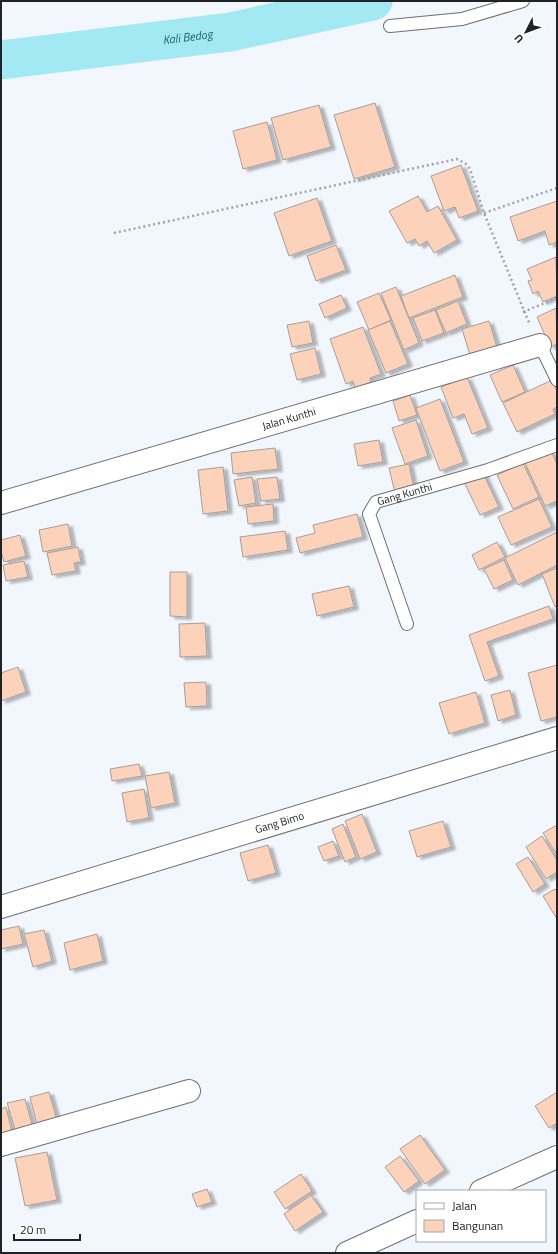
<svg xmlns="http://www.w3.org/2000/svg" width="558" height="1254" viewBox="0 0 558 1254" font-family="'Titillium Web',sans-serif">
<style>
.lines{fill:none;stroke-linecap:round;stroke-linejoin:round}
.river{stroke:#a2e9f4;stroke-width:39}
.building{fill:#fcd2bb;stroke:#a59e9a;filter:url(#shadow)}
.lane-casing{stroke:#6c6f75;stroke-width:14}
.street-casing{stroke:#6c6f75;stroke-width:24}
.secondary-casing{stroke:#6c6f75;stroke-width:24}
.path{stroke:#a1a3a9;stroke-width:2.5;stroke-dasharray:2 3;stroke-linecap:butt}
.lane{stroke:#fff;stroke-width:12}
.street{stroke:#fff;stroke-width:22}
.secondary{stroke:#fff;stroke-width:22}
.labels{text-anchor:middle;stroke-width:3;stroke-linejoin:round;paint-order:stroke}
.street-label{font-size:11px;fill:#212225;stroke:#fff}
.water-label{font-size:12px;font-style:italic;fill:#28616a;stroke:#fff}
</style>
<defs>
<filter id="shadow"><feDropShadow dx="4.5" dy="2.5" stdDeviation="1" flood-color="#0004"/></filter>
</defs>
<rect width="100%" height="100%" fill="#f2f6fd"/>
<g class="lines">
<!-- river -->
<path class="river" id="s1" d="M1 60 230 32 373 1"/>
</g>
<!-- building -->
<g class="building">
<polygon points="375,103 395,167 354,179 334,115"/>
<polygon points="319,105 331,147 283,160 271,118"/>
<polygon points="267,122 277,160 243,169 233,131"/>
<polygon points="461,165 478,211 459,218 455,207 444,211 431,176"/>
<polygon points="418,196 427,212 438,206 457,240 434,253 427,241 419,246 415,239 407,243 389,211"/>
<polygon points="317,198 332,241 289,256 274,213"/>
<polygon points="557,201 557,242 549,245 545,231 518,241 510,217"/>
<polygon points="336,245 346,270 316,281 307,256"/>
<polygon points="556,257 557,296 543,302 538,291 533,294 528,281 532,280 527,269"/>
<polygon points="455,275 463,297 409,318 401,296"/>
<polygon points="396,287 419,343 404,350 381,293"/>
<polygon points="379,293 391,320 369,330 357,302"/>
<polygon points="341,295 347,308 325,318 319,304"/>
<polygon points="458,301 467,324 446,333 436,310"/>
<polygon points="556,308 557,344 550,347 537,317"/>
<polygon points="435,310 444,333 422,341 413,318"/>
<polygon points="309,321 313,343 292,347 287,325"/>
<polygon points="390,321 408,364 386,373 368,330"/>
<polygon points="489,321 497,347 470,355 462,329"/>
<polygon points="363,327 381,374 370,378 371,382 355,388 353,381 346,384 330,339"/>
<polygon points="315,348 321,374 297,380 290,354"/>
<polygon points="513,365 525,392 502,402 490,375"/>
<polygon points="467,377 488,428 472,434 464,414 453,418 441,387"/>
<polygon points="552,380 557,391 557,407 553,409 555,414 517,432 503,403"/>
<polygon points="410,395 417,415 399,421 393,401"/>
<polygon points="440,399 464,462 440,471 416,408"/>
<polygon points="416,420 428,456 405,464 392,428"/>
<polygon points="379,440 383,462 358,466 354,444"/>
<polygon points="275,448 278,469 233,474 231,453"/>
<polygon points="551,451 557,464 557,501 545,506 525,463"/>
<polygon points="523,463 539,497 513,509 497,475"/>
<polygon points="409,464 414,489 395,493 389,468"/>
<polygon points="223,467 228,511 203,514 198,470"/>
<polygon points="483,473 499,507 480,515 464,482"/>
<polygon points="252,477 256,503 239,506 234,480"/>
<polygon points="277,477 280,499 261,501 257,479"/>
<polygon points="539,499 552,527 511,545 498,517"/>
<polygon points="273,504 274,521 248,524 246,507"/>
<polygon points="357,514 363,537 300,553 296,538 315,533 313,525"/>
<polygon points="68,524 72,546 43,552 39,530"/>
<polygon points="285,531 288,550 243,557 240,537"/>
<polygon points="557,532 557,565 518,585 505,558"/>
<polygon points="20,535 26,556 4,562 1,551 1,540"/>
<polygon points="497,542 505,557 479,570 472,555"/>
<polygon points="78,547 81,562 74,563 76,571 52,575 47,553"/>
<polygon points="504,560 513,580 494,589 484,569"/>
<polygon points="24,561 28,577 6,581 3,565"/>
<polygon points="557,568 557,606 555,607 542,574"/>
<polygon points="170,572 187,572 187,617 170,616"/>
<polygon points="349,586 354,607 317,616 312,594"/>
<polygon points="549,606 553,619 487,642 499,676 485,681 469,635"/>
<polygon points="205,623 207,656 180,657 179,624"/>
<polygon points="557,665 557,717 541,721 528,673"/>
<polygon points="18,667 26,692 1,701 1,673"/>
<polygon points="206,682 207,706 186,707 184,683"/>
<polygon points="510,690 516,715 498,721 491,695"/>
<polygon points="476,692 485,723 449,734 439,703"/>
<polygon points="139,764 142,776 112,781 110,769"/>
<polygon points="169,772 175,803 151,808 145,776"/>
<polygon points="144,789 149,818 127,822 122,793"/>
<polygon points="362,814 377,852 360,859 345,821"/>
<polygon points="443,821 451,847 417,857 409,831"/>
<polygon points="343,824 356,857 345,862 332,829"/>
<polygon points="557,825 557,855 543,833"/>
<polygon points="542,836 557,860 557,872 546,879 526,847"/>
<polygon points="333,841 339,856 324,861 318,847"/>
<polygon points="268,845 276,873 248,881 240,853"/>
<polygon points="528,857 545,884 533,892 516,864"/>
<polygon points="555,889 557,892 557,919 543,896"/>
<polygon points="19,926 23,944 1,949 1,930"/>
<polygon points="44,930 52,961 33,967 24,934"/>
<polygon points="97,934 103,961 70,970 64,943"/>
<polygon points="49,1092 57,1120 37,1125 30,1097"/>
<polygon points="557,1092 557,1123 549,1128 535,1106"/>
<polygon points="25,1099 33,1128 16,1133 7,1103"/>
<polygon points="6,1107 13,1136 1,1139 1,1109"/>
<polygon points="420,1135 445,1170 425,1184 400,1149"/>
<polygon points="47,1152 57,1200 25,1206 15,1158"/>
<polygon points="400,1156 419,1181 404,1192 385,1167"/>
<polygon points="301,1174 312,1191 285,1209 274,1192"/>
<polygon points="207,1189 212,1202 197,1207 192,1194"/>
<polygon points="311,1195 323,1212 295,1231 284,1214"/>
</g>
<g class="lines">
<!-- lane casing -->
<g class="lane-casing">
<g id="lane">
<polyline points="390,26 462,19 523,1"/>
<polyline points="540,345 557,380"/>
<path id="s2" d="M407 624 369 514 376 502 488 470 557 445"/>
</g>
</g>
<!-- street casing -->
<g class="street-casing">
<g id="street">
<path id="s3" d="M1 503 540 345"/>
<path id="s4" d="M1 907 557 738"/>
<polyline points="1,1145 189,1091"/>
</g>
</g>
<!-- secondary casing -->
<g class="secondary-casing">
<g id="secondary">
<polyline points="481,1191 557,1157"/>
<polyline points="347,1253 417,1221"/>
</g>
</g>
<!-- path -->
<g class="path">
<polyline points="484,213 557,188"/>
<polyline points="114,233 457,159 466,164 470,169 484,213 530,325"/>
<polyline points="523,312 557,298"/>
</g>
<!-- lane -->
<use href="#lane" class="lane"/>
<!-- street -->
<use href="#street" class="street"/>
<!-- secondary -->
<use href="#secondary" class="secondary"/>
</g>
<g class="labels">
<!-- street labels -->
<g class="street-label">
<text dy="4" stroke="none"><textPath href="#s3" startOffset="300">Jalan Kunthi</textPath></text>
<text dy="4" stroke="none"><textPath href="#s2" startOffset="160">Gang Kunthi</textPath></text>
<text dy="4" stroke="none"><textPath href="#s4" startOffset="291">Gang Bimo</textPath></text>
</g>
<!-- water labels -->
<g class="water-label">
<text dy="4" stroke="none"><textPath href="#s1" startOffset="188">Kali Bedog</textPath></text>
</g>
</g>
<!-- border -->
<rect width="558" height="1254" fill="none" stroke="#212225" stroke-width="4"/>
<!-- legend -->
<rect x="416" y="1190" width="130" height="52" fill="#ffffff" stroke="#a6a7a8"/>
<rect x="424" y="1203" width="20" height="6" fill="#ffffff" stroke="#a6a7a8"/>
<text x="452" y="1210" font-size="12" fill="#212225">Jalan</text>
<rect x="424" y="1220" width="20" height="12" fill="#fcd2bb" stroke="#a6a7a8"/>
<text x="452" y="1230" font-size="12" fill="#212225">Bangunan</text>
<!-- north arrow -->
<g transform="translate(526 32) rotate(228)" stroke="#ffffff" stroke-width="3" paint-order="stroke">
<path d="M0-3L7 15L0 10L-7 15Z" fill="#212225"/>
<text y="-6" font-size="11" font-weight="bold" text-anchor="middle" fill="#212225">U</text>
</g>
<!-- scale -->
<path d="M14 1234v6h66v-6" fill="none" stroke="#212225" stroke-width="2"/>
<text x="20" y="1234" font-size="12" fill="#212225" stroke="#ffffff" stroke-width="3" paint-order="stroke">20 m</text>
</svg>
